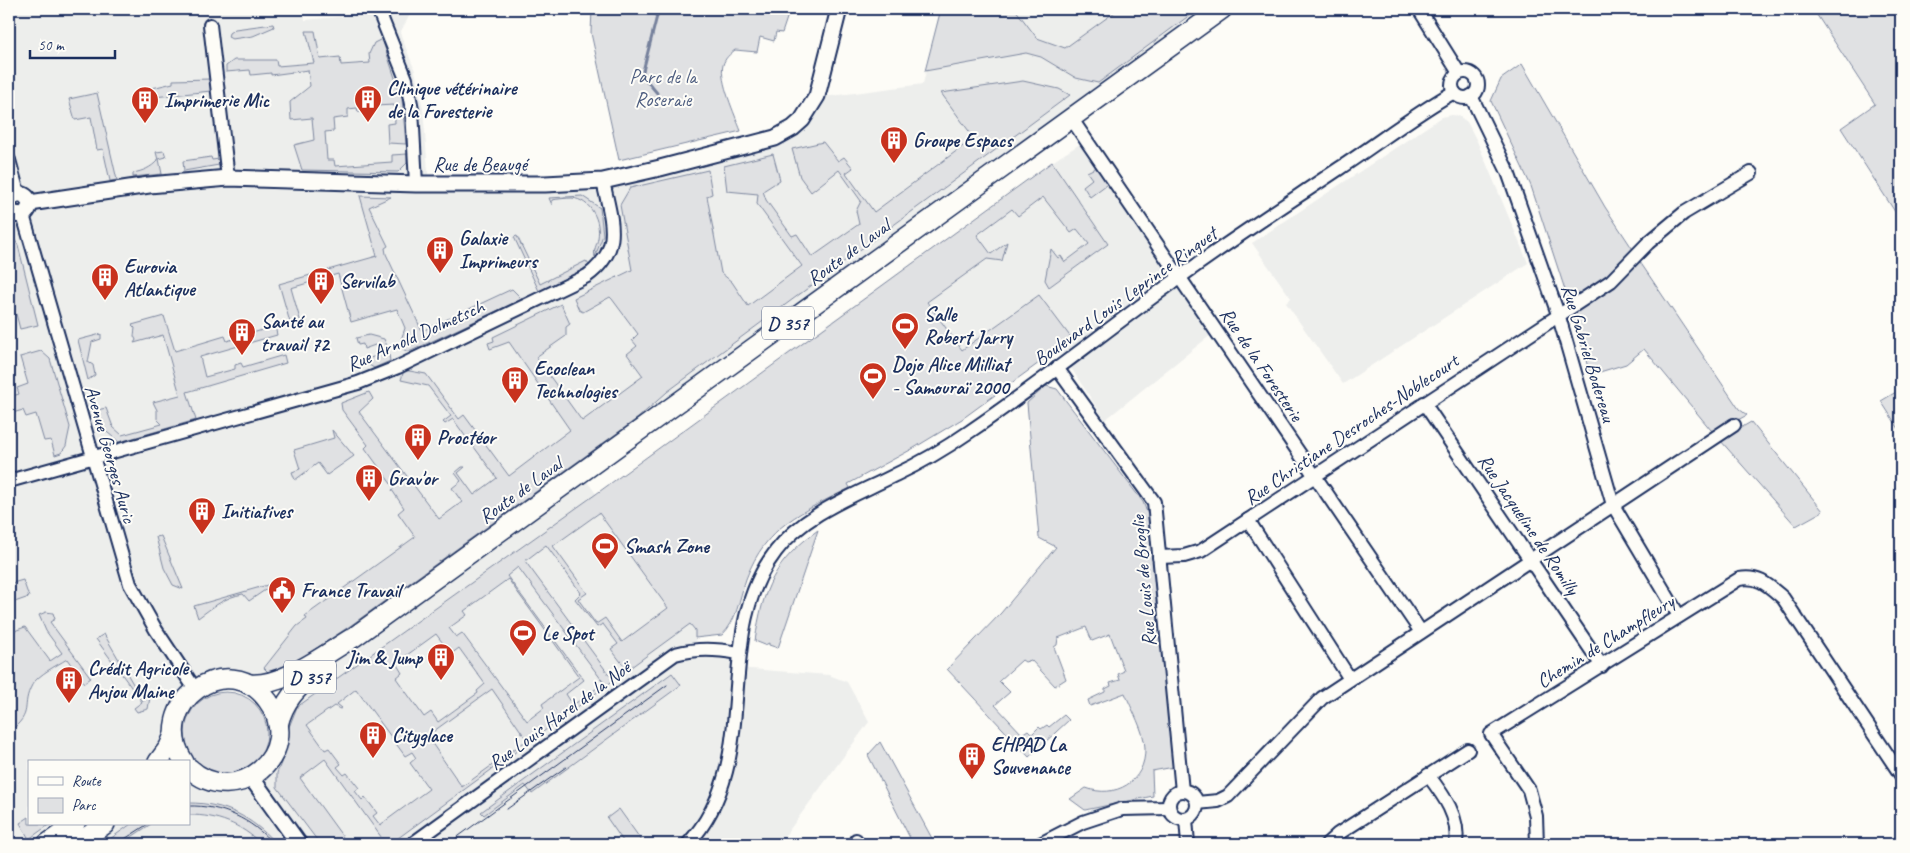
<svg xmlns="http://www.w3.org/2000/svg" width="1910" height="853" viewBox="0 0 1910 853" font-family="Caveat,sans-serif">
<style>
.built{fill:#edeeec}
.green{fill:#e0e1e3;stroke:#7e88a0;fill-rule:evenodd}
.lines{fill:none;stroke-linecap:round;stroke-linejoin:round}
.stream{stroke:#76819c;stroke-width:3}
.minor-casing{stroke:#1b2f5e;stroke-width:16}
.tertiary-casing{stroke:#1b2f5e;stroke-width:19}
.primary-casing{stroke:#1b2f5e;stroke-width:22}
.minor{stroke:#fdfcf7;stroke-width:12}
.tertiary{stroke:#fdfcf7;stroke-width:15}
.primary{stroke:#fdfcf7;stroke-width:19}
.tram{stroke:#1b2f5e;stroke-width:1}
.labels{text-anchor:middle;stroke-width:4;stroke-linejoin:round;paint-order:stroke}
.shield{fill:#fdfcf7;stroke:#5f6c8c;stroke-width:1}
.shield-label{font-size:19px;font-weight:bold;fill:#1b2f5e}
.park-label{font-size:20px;fill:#4c5c7f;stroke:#fdfcf7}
.poi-label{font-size:20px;font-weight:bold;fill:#1b2f5e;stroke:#fdfcf7;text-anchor:start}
.street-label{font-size:20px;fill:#1b2f5e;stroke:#fdfcf7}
</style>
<rect width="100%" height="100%" fill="#fdfcf7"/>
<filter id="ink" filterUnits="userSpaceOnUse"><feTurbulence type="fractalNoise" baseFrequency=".02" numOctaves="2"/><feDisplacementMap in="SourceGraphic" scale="10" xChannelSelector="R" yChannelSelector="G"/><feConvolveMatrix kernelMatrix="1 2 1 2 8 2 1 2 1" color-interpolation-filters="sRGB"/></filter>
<g filter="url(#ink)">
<!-- built -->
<g class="built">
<polygon points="9,9 304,9 305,20 358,15 361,9 413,9 400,33 415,71 423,109 429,184 574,183 775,138 824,97 923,84 940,9 1222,9 581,473 695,630 696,648 739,653 738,668 829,675 847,682 869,722 779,844 78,844 105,824 189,824 189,782 198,775 257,774 287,700 289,676 207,683 157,762 29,762 29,824 75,824 47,844 32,844 29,839 22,844 9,844"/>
<polygon points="1452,115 1459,116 1467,122 1477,141 1528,263 1343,384 1286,303 1291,298 1252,243 1442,117"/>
<polygon points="1083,142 1212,334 1105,420 1058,348 962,419 914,448 848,484 781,358 1052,162"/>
</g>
<!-- green -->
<g class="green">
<path d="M592 9H790L782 33 776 32 774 41 760 37 757 52 735 50C730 54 725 58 723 65 719 80 735 115 741 131L619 160 591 33Z"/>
<polygon points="941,9 1015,9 1037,38 1065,48 1119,9 1198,9 1098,83 1076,78 1041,57 1026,53 925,71"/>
<polygon points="1813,9 1901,9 1901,221 1841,128 1875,104"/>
<polygon points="273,24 274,27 253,36 232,39 228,37 229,33 235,29"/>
<polygon points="306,31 315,31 320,59 340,57 341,65 370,63 369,54 374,43 382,39 402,99 406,144 388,143 387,124 395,123 394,105 375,106 375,111 358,112 357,108 348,109 348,117 333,119 334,131 325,132 327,160 334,160 335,166 392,162 392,155 407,154 407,163 398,172 302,170 294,145 314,140 312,118 291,120 290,102 310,86 308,70 271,75 271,73 251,75 250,70 226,72 226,66 234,60 276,60 277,66 314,63"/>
<polygon points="1522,64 1605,207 1634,251 1612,275 1570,305 1531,186 1491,101 1501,79"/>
<polygon points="210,79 211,91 154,97 152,88 173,83 173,80"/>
<polygon points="1023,81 1059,89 1070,95 667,392 638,418 350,626 273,677 264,668 297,626 307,619 305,616 415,537 398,513 404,508 392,490 394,488 365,448 368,445 342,410 341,403 369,392 373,399 359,412 439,519 462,502 452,488 461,481 455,473 462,467 465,467 458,473 474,495 497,478 471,443 461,445 468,440 453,419 445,424 443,422 451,416 428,386 401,380 404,370 426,374 459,419 464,415 509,476 570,430 509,342 490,349 488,343 494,341 493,337 561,304 570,324 566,327 566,336 536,357 582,421 643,376 627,354 637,346 632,340 638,334 612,299 610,297 583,312 579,310 574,298 632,270 620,205 630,188 708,170 712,194 707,196 721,273 732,282 748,306 802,266 757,204 758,194 727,191 724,166 773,154 780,180 763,191 766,200 792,236 797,234 812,257 859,224 856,211 861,201 839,170 811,192 800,177 792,149 823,142 838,161 844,157 853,168 846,173 874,212 974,138 941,93"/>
<polygon points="97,93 117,180 110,181 103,149 97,150 91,117 75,120 69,99"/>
<path d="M164 151 166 157 159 159 162 174 133 177V173C143 171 151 168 158 160L156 152Z"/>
<polygon points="211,157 212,160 219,159 219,165 184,171 183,161"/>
<path d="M1052 162 1108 244 1049 287 1045 280 1051 249 1058 258 1061 256 1065 262 1089 244 1077 229 1071 233 1043 197 1018 216 1012 209 977 235 991 254 1007 242 1002 261 987 259 927 302 962 350 1039 295 1072 339 962 419 914 448 848 484 850 488C802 512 766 525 746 579 739 599 737 621 722 635L695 638V630L690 624 627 670 611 649 618 644 603 624 597 627 575 599 581 593 546 545 525 561 610 676 615 672 618 677 576 708 573 706 561 714 562 718 390 844H380L384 841 325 759 300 778 348 844H320L277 787V773L285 753 289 727 297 707 596 494ZM599 513 668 608 622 642 605 618 596 624 578 599 587 593 553 546ZM518 567 604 683 573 705 566 694 584 680 507 576ZM508 579 579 677 542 704 544 708 527 721 462 633 456 637 449 628 467 615 464 611ZM436 634 451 654 459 648 485 684 477 691 478 693 438 722 431 712 424 717 396 678 402 673 396 663ZM356 689 405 756 412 752 416 758 410 763 429 789 380 825 373 816 377 813 365 797 362 800 355 791 359 788 347 773 344 775 337 767 341 764 329 748 325 750 307 725 334 706 340 709 342 708 337 704ZM492 689 527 740 462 787 427 736Z"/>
<polygon points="1099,166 1110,182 1090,197 1083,186 1092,179 1087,172"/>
<polygon points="360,196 391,197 369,207 388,246 385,248 386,254 422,331 512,289 522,299 411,351 406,351 399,346 405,328 397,309 351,322 338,274 291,288 301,323 291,326 279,284 377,256"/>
<path d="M582 196 600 208 603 235 595 257C593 250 597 245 598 238 601 221 591 200 572 198 566 198 558 199 552 200V205L549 198Z"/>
<polygon points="9,231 18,245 38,325 20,329 16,314 9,316"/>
<polygon points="517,236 540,284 586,261 589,265 579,272 539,291 514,237"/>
<polygon points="1638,259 1739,409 1747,415 1716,432 1711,430 1644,349 1626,364 1590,375 1573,313"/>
<polygon points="164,316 175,351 225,336 227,341 275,326 277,335 200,357 205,377 235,369 235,365 241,363 243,367 284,355 286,363 187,392 196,420 119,442 102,428 97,410 106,408 113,427 122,435 162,424 157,419 157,410 153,402 180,395 163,335 134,343 136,340 134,336 135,328 132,325"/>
<polygon points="101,334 101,339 92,342 88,362 93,365 95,375 88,380 78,340"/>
<polygon points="369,335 384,339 388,348 390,361 374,368 369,365 367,359 379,355 375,345 364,349 363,344 358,345 356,338"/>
<polygon points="41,351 50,359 70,427 66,446 61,453 55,455 51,440 44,441 36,414 26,417 23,410 9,414 9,397 19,394 17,388 28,384 20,357"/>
<path d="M1046 386 1057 389 1143 502 1148 515 1174 767 1152 771 1153 796 1085 810 1070 799 1086 788C1115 799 1146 782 1145 748 1145 733 1131 708 1125 693L1090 706 1088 700 1105 692V689L1111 686 1110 683 1120 680 1118 674 1124 671 1110 634 1092 641 1086 627 1058 638 1057 645 1054 647 1066 679 1055 686 1031 660 1025 662 1022 660 999 681 1010 692 995 705 1022 734 1028 730 1032 734 1039 727 1041 729 1047 725 1049 727 1064 715 1069 720 1029 757 947 669 1001 613 1056 547 1039 538 1027 403Z"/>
<polygon points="1901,389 1901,432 1881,401"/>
<polygon points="1751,422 1823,511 1796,526 1720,440"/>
<polygon points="332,430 354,456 327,475 318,463 295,480 292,472 300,469 294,450 334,438"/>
<path d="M818 530 778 648 769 645V643L765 645 755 641C763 588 774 562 818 530Z"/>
<polygon points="161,536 183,589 173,585 164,568 156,537"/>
<polygon points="23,580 29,597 9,604 9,584"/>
<path d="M271 584V586L249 601 243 594C225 597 213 607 198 618L194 606Z"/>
<path d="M46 612 53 613 55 619 50 622 91 678 84 683 67 659C56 666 39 674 32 685 20 707 35 712 9 732V633L25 627 50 661 62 653 46 631 39 615Z"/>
<polygon points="104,634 143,701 150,697 148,709 137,712 134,708 142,702 96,639"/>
<polygon points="672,673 681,685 532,794 525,785 484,815 481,812"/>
<circle cx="226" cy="733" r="41"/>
<polygon points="880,742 935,844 913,844 868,755"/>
<path d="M189 803C225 803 252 817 276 844H261C241 824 217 815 189 815Z"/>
<polygon points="619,809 644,844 625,844 607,818"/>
<polygon points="29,817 29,824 50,824 29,839 20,823"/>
<polygon points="131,824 151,824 121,844 103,844"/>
</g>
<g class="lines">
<!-- stream -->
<polyline class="stream" points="648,9 657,16 642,75 657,93"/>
<!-- minor casing -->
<g class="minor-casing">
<g id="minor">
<polyline points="1419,9 1459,73"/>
<polyline points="380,14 406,79 412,109 416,184"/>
<polyline points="210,25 228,178"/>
<circle cx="1465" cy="85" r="13"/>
<polyline points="1471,96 1508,172 1559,317 1613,505 1679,616"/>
<polyline points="1071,118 1421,632"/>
<polyline points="9,160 18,193"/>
<polyline points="23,215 130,584 156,630 195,689"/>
<polyline points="1057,368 1154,502 1182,791"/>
<polyline points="1424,403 1602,666"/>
<path d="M9 481 358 383 398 367 587 276C624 249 611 220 603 181"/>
<polyline points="1248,520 1350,679"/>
<polyline points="1159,557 1184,556 1201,551 1611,281 1648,243 1684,213 1751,173"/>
<path d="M1428 775C1444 796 1460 817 1456 844"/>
<circle cx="1183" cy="805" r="14"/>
<polyline points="1197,803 1218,801 1228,796 1322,698 1734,425"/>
<polyline points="1186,819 1188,844"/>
<polyline points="856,840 858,844"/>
<path d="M412 844 675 654C698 648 715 649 739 653"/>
<path d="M688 844C766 759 709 637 776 551 805 513 854 496 895 475 921 463 946 448 969 432 1040 384 1106 330 1176 280 1229 241 1285 205 1340 168 1378 143 1415 114 1454 92"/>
<polyline points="1040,844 1083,822 1122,809 1169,808"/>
<polyline points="1327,844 1338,834 1468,750"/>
<path d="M1537 844 1536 816 1529 790 1491 734 1739 579C1759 575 1769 586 1783 598L1901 775"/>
</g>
</g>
<!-- tertiary casing -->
<g class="tertiary-casing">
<g id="tertiary">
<path d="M9 201 15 194C29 192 35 206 23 215L13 214 9 208"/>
<polyline points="30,203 149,185 228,178 416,184 545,184 603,181 660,168 775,138 793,128 802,120 817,96 839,9"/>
<polyline points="251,777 299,844"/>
</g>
</g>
<!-- primary casing -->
<g class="primary-casing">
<g id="primary">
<path d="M248 684C282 688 325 654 354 637L1222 9"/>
<path d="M278 725C285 695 303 684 324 664"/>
<polyline points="158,762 169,747 174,735"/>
<path d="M184 762C146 704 229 646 268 701 306 752 236 812 189 768"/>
<polyline points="47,844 75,824"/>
<polyline points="77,844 105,824"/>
</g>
</g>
<!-- minor -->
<use href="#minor" class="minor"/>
<!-- tertiary -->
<use href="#tertiary" class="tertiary"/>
<!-- primary -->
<use href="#primary" class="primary"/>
<!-- tram -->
<g class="tram">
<path d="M189 806C221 805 252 819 273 844"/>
<polyline points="507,809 566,767"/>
<polyline points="117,844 148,824"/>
<polyline points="448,844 667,685"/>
</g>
</g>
</g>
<!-- icons -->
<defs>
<g id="building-pin" transform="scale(1.4375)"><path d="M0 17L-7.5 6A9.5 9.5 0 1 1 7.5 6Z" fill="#c8321e" stroke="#fdfcf7"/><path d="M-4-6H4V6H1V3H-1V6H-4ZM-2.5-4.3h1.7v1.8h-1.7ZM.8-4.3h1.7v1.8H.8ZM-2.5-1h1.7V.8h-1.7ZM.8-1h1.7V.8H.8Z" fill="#fff"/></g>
<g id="stadium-pin" transform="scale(1.4375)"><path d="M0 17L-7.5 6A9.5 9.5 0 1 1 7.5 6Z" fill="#c8321e" stroke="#fdfcf7"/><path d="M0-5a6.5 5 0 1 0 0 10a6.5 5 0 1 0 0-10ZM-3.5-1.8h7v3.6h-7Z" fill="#fff"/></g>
<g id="civic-pin" transform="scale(1.4375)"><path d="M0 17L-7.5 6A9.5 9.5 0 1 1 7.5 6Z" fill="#c8321e" stroke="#fdfcf7"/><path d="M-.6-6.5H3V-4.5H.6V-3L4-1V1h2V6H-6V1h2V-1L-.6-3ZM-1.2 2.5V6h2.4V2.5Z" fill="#fff"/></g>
</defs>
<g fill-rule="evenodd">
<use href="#building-pin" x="368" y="99"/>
<use href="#building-pin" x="145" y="100"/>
<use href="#building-pin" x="894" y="140"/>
<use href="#building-pin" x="440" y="250"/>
<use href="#building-pin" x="105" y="277"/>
<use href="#building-pin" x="321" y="281"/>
<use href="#stadium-pin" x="905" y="326"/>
<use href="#building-pin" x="242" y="332"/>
<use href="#stadium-pin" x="873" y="376"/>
<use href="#building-pin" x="515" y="380"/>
<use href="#building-pin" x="418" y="437"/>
<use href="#building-pin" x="369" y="478"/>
<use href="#building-pin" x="202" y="511"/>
<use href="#stadium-pin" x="605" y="546"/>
<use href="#civic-pin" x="282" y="590"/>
<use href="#stadium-pin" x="523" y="633"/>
<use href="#building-pin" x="441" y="657"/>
<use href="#building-pin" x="69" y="680"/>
<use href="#building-pin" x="373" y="735"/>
<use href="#building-pin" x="972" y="756"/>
</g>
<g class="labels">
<!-- shield labels -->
<g class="shield">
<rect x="762" y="306.5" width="52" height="33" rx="4"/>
<rect x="284" y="660.5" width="52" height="33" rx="4"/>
</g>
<g class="shield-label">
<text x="788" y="330">D 357</text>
<text x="310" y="684">D 357</text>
</g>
<!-- park labels -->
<g class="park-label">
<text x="663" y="83">Parc de la<tspan x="663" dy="23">Roseraie</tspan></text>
</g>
<!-- poi labels -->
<g class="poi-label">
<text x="387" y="95">Clinique vétérinaire<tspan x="387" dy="23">de la Foresterie</tspan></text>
<text x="164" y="107">Imprimerie Mic</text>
<text x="913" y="147">Groupe Espacs</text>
<text x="459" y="245">Galaxie<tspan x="459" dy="23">Imprimeurs</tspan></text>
<text x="124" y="273">Eurovia<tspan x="124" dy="23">Atlantique</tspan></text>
<text x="340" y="288">Servilab</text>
<text x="924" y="321">Salle<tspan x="924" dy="23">Robert Jarry</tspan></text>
<text x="261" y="328">Santé au<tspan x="261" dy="23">travail 72</tspan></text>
<text x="892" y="371">Dojo Alice Milliat<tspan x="892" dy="23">- Samouraï 2000</tspan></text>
<text x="534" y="375">Ecoclean<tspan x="534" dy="23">Technologies</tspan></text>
<text x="437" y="444">Proctéor</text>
<text x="388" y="485">Grav'or</text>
<text x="221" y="518">Initiatives</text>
<text x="624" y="553">Smash Zone</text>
<text x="301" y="597">France Travail</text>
<text x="542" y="640">Le Spot</text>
<text x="422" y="664" text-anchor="end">Jim &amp; Jump</text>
<text x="88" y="675">Crédit Agricole<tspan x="88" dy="23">Anjou Maine</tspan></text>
<text x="392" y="742">Cityglace</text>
<text x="991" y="751">EHPAD La<tspan x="991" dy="23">Souvenance</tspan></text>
</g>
<!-- street labels -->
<g class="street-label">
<text x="480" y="171">Rue de Beaugé</text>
<text transform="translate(848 252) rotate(-36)" y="7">Route de Laval</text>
<text transform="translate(1125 296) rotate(-36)" y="7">Boulevard Louis Leprince Ringuet</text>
<text transform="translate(415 335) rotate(-24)" y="7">Rue Arnold Dolmetsch</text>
<text transform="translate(1589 353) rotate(73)" y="7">Rue Gabriel Bodereau</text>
<text transform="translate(1262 364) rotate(56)" y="7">Rue de la Foresterie</text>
<text transform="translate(1351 429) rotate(-34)" y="7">Rue Christiane Desroches-Noblecourt</text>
<text transform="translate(111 454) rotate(74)" y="7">Avenue Georges Auric</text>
<text transform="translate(520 490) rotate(-36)" y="7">Route de Laval</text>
<text transform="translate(1529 524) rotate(56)" y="7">Rue Jacqueline de Romilly</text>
<text transform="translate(1143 581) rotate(-95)" y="7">Rue Louis de Broglie</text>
<text transform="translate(1605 641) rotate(-32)" y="7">Chemin de Champfleury</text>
<text transform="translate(559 715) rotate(-36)" y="7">Rue Louis Harel de la Noë</text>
</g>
</g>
<!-- margin -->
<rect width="1910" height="853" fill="none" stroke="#fdfcf7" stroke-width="30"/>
<rect x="15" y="15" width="1880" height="823" fill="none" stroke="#1b2f5e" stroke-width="2" filter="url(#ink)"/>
<!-- legend -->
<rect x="28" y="760" width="162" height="65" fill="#fdfcf7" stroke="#a3aaba"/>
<rect x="38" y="777" width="25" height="8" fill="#fdfcf7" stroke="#a3aaba"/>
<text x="72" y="786" font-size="15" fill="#1b2f5e">Route</text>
<rect x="38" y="798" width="25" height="15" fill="#e0e1e3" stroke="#a3aaba"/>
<text x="72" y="810" font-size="15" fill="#1b2f5e">Parc</text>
<!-- scale -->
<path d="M30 50v8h85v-8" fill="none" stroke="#1b2f5e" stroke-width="2.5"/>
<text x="38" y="50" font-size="15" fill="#1b2f5e" stroke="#fdfcf7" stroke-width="4" paint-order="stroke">50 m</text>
</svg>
